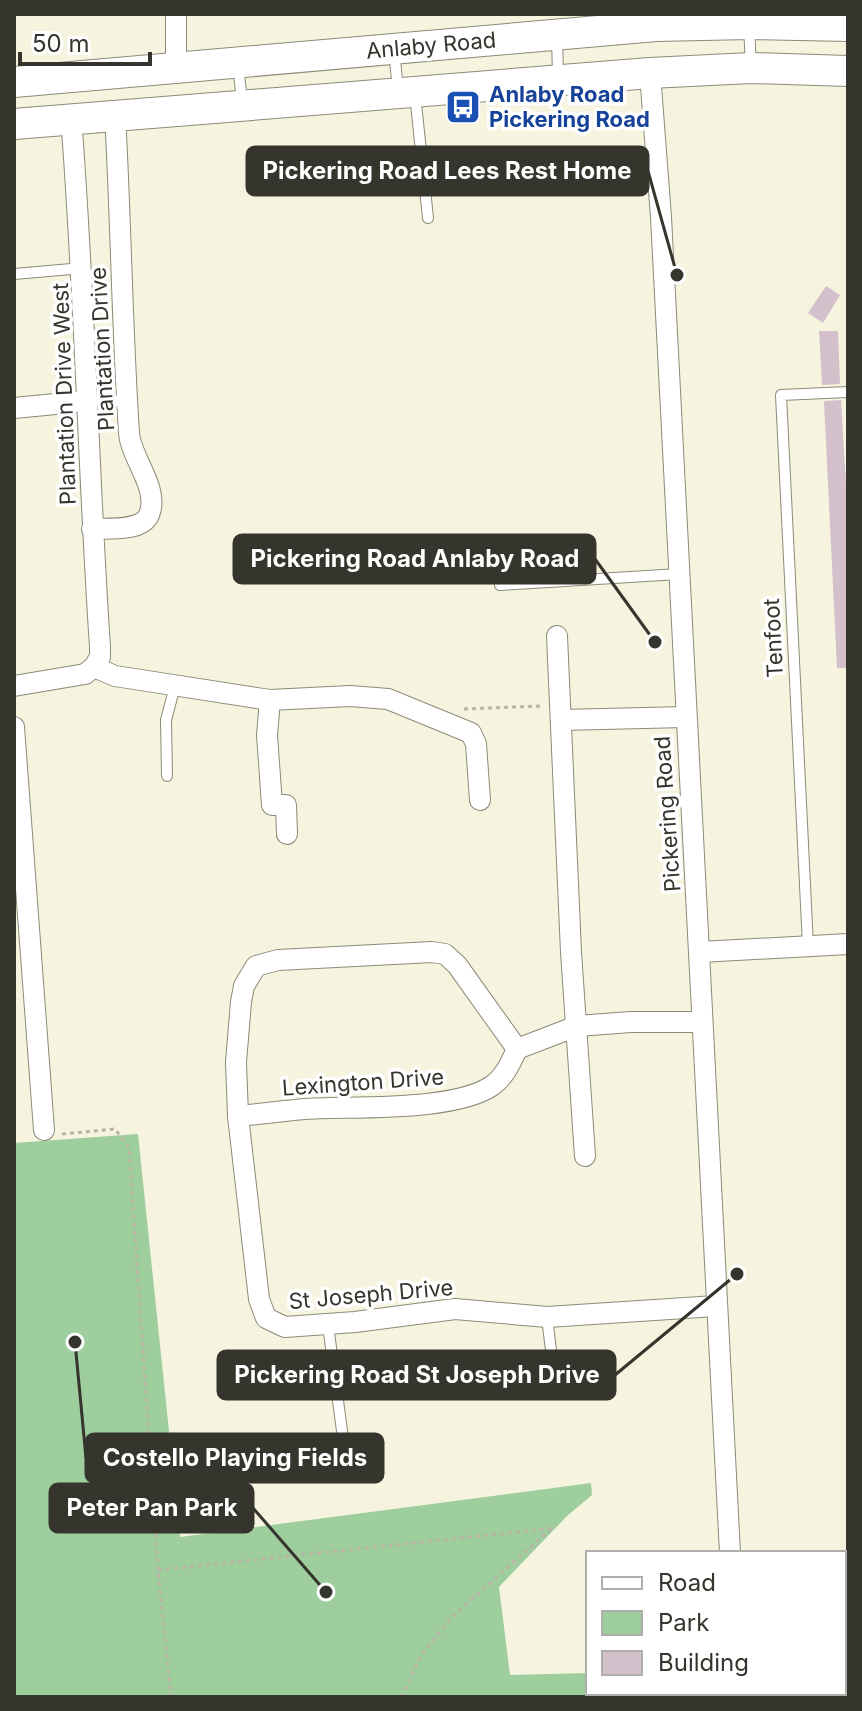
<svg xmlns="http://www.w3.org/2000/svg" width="862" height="1711" viewBox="0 0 862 1711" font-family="Inter,sans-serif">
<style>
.park{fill:#9fce9e}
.building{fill:#d4c0ca}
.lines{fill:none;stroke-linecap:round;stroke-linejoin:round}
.lane-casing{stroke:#8d8a78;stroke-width:12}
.street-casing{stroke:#8d8a78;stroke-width:22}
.secondary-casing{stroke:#8d8a78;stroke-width:32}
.path{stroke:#b8b5a6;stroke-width:3;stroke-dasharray:4 4;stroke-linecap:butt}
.lane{stroke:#fff;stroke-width:10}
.street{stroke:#fff;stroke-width:20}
.secondary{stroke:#fff;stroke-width:30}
.labels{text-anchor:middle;stroke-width:7;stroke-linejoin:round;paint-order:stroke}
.street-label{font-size:22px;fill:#35342d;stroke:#fff}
.transit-label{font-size:22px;font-weight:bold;fill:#164399;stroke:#fff;text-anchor:start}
.leader{fill:none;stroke:#35342d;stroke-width:3}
.callout-dot{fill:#35342d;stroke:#fff;stroke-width:3}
.callout{fill:#35342d;stroke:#35342d;stroke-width:3}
.callout-label{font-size:24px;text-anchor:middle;font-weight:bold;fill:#fff}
</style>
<rect width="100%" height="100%" fill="#f6f3df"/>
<!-- park -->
<polygon class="park" points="138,1134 180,1537 591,1483 592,1495 567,1516 499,1587 510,1675 588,1673 588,1693 731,1693 731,1697 14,1697 14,1143"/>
<!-- building -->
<g class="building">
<polygon points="826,286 840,295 823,323 808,313"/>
<polygon points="819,331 838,331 840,384 822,385"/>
<polygon points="841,400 848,517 848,668 837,668 824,401"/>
</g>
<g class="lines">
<!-- lane casing -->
<g class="lane-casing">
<g id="lane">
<polyline points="749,26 751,66"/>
<polyline points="557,36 558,76"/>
<polyline points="394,50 398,90"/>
<polyline points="238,65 242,101"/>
<polyline points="415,94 428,218"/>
<polyline points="14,274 83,268"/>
<polyline points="86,401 127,401"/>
<polyline points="409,572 496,565 500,585 679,574"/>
<polyline points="167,776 166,720 175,686"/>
<polyline points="808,946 781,395 848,392"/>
<polyline points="547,1317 556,1392"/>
<polyline points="328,1325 344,1446"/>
</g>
</g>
<!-- street casing -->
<g class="street-casing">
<g id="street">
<polyline points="176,14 176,68"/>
<polyline points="650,73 661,217 730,1553"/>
<path d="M71 117C85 294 88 470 100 647V657L94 667"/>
<polyline points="14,408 86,401"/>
<path d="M92 529C108 528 141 532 149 515 160 488 131 459 129 433 122 327 121 221 115 115"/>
<polyline points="557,636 571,952 585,1156"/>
<polyline points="14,686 85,674 94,667 115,676 270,700 350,696 388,699 471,733 476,744 480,800"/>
<polyline points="270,700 267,735 272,805 286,805 287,834"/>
<polyline points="562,720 685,717"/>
<polyline points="14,727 44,1130"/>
<polyline points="700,952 848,944"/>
<polyline points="701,1022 631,1022 577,1026 517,1049 457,965 445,954 432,952 278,960 256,966 244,986 241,1002 236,1062 238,1116 259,1299 266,1318 285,1327 355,1322 455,1309 547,1317 716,1306"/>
<path d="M238 1116C260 1114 283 1111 305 1109 352 1106 456 1112 493 1085 505 1076 511 1062 517 1049"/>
<polyline points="844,1660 848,1660"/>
<polyline points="739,1693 739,1697"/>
</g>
</g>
<!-- secondary casing -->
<g class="secondary-casing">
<g id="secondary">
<polyline points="14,82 656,26 749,24 848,26"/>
<polyline points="14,124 650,73 751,68 848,71"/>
</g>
</g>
<!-- path -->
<g class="path">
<polyline points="464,709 540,706"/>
<polyline points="62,1134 115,1129 129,1147 158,1570 171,1697"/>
<polyline points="158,1570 556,1528"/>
<polyline points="402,1697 420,1657 451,1618 552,1528"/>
</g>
<!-- lane -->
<use href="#lane" class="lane"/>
<!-- street -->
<use href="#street" class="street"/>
<!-- secondary -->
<use href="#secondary" class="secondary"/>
</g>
<!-- icons -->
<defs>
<g id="bus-square" transform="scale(1.8)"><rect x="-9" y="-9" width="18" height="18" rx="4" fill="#1a4fb4" stroke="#fff"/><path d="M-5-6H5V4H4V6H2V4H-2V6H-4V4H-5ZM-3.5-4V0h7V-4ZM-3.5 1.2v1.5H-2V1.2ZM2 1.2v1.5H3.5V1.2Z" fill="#fff"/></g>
</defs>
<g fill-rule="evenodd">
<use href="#bus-square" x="463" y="107"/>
</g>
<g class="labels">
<!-- street labels -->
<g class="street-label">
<text transform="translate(431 45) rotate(-5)" y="8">Anlaby Road</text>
<text transform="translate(102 349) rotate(-93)" y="8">Plantation Drive</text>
<text transform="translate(64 394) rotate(-92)" y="8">Plantation Drive West</text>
<text transform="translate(773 638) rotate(-93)" y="8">Tenfoot</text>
<text transform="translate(667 814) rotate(-94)" y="8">Pickering Road</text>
<text transform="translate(363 1082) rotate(-4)" y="8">Lexington Drive</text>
<text transform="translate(371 1294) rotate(-5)" y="8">St Joseph Drive</text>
</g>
<!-- transit labels -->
<g class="transit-label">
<text x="489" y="102">Anlaby Road<tspan x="489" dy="25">Pickering Road</tspan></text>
</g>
</g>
<!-- callouts -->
<path class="leader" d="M677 275L648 171M655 642L595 559M737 1274L615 1375M75 1342L86 1458M326 1592L253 1508"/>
<g class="callout-dot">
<circle cx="677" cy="275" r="8"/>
<circle cx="655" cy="642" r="8"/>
<circle cx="737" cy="1274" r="8"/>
<circle cx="75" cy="1342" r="8"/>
<circle cx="326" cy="1592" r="8"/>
</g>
<g class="callout">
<rect x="247" y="147" width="401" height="48" rx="8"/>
<rect x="234" y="535" width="361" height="48" rx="8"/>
<rect x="218" y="1351" width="397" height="48" rx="8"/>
<rect x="86" y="1434" width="297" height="48" rx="8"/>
<rect x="50" y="1484" width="203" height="48" rx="8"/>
</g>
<g class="callout-label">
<text x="447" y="179">Pickering Road Lees Rest Home</text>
<text x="415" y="567">Pickering Road Anlaby Road</text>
<text x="417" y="1383">Pickering Road St Joseph Drive</text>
<text x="235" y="1466">Costello Playing Fields</text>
<text x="152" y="1516">Peter Pan Park</text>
</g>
<!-- border -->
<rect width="862" height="1711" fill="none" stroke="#35342d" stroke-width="32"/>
<!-- legend -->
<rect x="586" y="1551" width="260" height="144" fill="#ffffff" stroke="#aeaeab" stroke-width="2"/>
<rect x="602" y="1577" width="40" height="12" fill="#ffffff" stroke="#aeaeab" stroke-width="2"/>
<text x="658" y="1591" font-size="24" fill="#35342d">Road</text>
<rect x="602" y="1611" width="40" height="24" fill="#9fce9e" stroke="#aeaeab" stroke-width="2"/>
<text x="658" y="1631" font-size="24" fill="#35342d">Park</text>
<rect x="602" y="1651" width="40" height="24" fill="#d4c0ca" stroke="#aeaeab" stroke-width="2"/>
<text x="658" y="1671" font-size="24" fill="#35342d">Building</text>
<!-- scale -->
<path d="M20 52v12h130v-12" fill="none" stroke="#35342d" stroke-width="4"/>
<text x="32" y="52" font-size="24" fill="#35342d" stroke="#ffffff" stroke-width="6" paint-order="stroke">50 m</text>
</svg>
